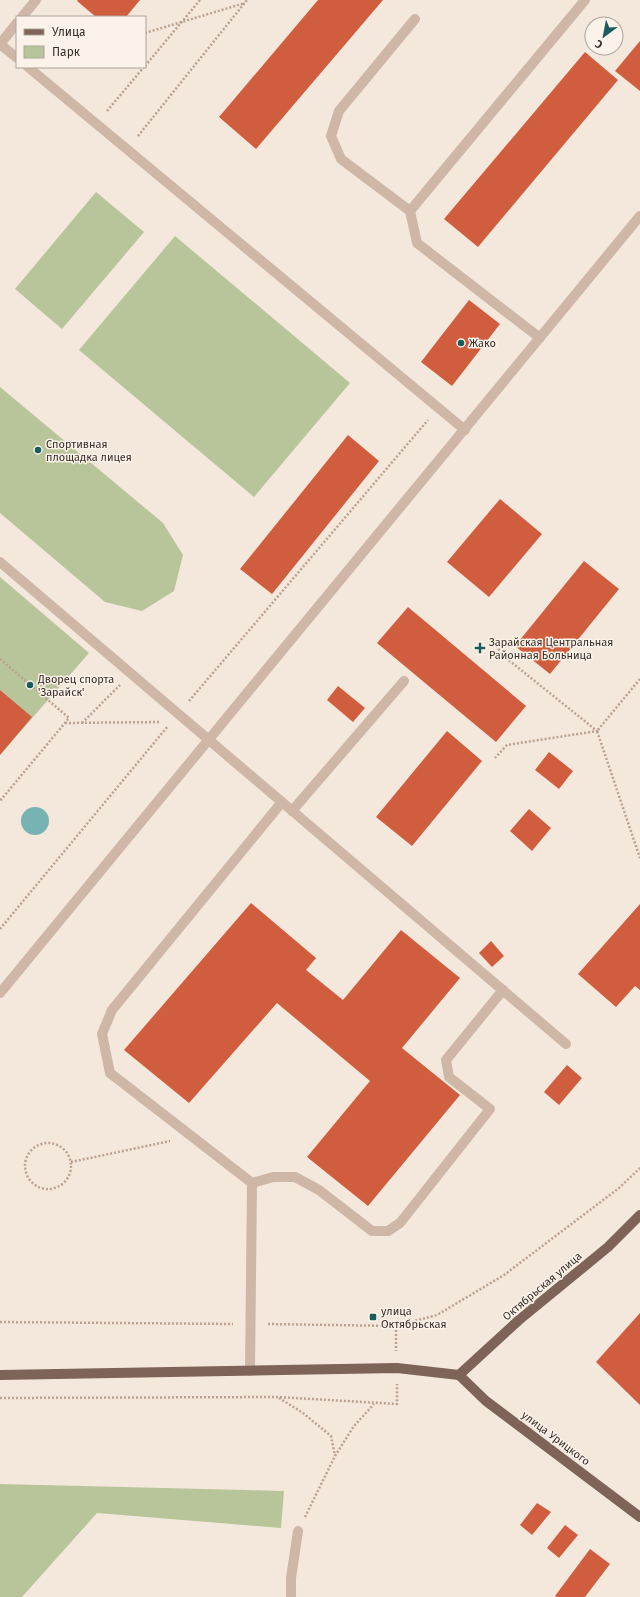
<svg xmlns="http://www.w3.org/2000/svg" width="640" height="1597" viewBox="0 0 640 1597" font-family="'Fira Sans',sans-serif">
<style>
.green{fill:#b8c59a}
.water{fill:#78b3b4}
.building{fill:#d05e3e}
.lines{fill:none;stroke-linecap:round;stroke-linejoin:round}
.path{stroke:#baa190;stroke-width:2.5;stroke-dasharray:2 2;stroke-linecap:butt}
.minor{stroke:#ceb7a6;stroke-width:10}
.major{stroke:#7d6358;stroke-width:10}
.poi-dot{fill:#195c5f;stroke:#fbf2e9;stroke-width:1.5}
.labels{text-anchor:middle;stroke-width:3;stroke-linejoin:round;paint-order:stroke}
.poi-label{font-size:11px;fill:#392d28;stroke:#fbf2e9;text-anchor:start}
.street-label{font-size:11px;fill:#392d28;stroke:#fbf2e9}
</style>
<rect width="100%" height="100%" fill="#f4e8dc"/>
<!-- green -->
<g class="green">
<polygon points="96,192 144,232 62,329 15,289"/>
<polygon points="175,236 350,383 254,497 79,350"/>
<polygon points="0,387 163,523 183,555 174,591 142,611 105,602 0,513"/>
<polygon points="0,577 89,653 0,755"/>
<polygon points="0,1484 284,1491 281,1528 97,1513 22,1597 0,1597"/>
</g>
<!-- water -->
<circle class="water" cx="35" cy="821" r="14"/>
<!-- building -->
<g class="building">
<polygon points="78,0 140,0 126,17 96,17 77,1"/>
<polygon points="318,0 383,0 256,149 219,117"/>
<polygon points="640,41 640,91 615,71"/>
<polygon points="585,52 618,80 478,247 444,219"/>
<polygon points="469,300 500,324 452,386 421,362"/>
<polygon points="348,435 379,461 272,594 240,569"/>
<polygon points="500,499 542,534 489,597 447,562"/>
<polygon points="584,561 619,589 550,674 515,646"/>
<polygon points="408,607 526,706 496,742 377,643"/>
<polygon points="338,686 365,708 353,722 327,700"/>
<polygon points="0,690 32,717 0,755"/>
<polygon points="447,731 482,761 412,846 376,817"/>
<polygon points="549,752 573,771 559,789 535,770"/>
<polygon points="529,809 551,828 532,851 510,831"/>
<polygon points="251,903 316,958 306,970 343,1000 401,930 460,978 402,1048 460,1095 368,1206 307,1157 370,1081 277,1003 189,1103 124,1050"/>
<polygon points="640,904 640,990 635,986 616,1007 578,974"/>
<polygon points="491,941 504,956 492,967 479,953"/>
<polygon points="567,1065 582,1078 559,1105 544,1092"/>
<polygon points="640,1313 640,1405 596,1362"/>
<polygon points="537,1503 551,1512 532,1535 520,1525"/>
<polygon points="565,1525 578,1535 559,1558 547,1548"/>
<polygon points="590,1549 610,1564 585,1597 557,1597 555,1596"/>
</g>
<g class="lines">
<!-- path -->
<g class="path">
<polyline points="145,33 245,3"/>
<polyline points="145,66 200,0"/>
<polyline points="107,111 144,67"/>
<polyline points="138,136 247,0"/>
<polyline points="493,638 501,654 597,731 507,745 495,758"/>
<polyline points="0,659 69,718 0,801"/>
<polyline points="640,679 597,731 640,858"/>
<polyline points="189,701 428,420"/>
<polyline points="65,723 161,722"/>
<polyline points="82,723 120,685"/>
<polyline points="0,929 168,726"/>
<circle cx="48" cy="1166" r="23"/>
<polyline points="71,1162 170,1141"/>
<polyline points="0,1322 233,1324"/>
<polyline points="268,1324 396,1326 437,1315 504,1275 619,1188 640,1168"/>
<polyline points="396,1326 396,1351"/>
<polyline points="0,1398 278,1397 397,1404 397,1384"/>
<polyline points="279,1398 303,1413 331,1436 335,1456"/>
<polyline points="305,1517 335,1456 354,1426 374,1404"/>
</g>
<!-- minor -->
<g class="minor">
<polyline points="22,17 36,0"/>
<polyline points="415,19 339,111 331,136 341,159 410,211 585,0"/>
<polyline points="17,23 0,44 17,58"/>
<polyline points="28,67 465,430"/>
<polyline points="410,211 417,243 540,338"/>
<polyline points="0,562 566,1044"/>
<polyline points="292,811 404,681"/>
<polyline points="0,993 640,216"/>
<polyline points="252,1183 273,1177 295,1177 319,1190 372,1231 388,1231 400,1223 490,1109 449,1077 446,1060 503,990"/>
<polyline points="250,1371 252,1183 110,1073 102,1034 112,1010 282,802"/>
<polyline points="291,1597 291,1578 298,1531"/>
</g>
<!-- major -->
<g class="major">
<polyline points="0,1375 397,1368 459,1375"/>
<polyline points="459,1375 519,1320 608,1247 640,1215"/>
<polyline points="459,1375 486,1401 640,1517"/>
</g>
</g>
<!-- markers -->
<g class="poi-dot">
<circle cx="461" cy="343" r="4"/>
<circle cx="38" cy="450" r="4"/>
<path d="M478 642h4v4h4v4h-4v4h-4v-4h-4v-4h4z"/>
<circle cx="30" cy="685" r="4"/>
<rect x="369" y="1313" width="8" height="8" rx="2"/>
</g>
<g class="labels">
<!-- poi labels -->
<g class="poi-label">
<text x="469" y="347">Жако</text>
<text x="46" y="448">Спортивная<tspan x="46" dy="13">площадка лицея</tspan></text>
<text x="489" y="646">Зарайская Центральная<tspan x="489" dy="13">Районная Больница</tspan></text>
<text x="38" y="683">Дворец спорта<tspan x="38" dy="13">'Зарайск'</tspan></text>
<text x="381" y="1315">улица<tspan x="381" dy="13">Октябрьская</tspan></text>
</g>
<!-- street labels -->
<g class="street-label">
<text transform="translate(542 1286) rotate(-40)" y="4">Октябрьская улица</text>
<text transform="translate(556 1438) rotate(37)" y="4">улица Урицкого</text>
</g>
</g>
<!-- legend -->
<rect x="16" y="16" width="130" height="52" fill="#fbf2e9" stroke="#ada39c"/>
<rect x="24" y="29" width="20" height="6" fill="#7d6358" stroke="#ada39c"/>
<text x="52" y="36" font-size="12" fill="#392d28">Улица</text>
<rect x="24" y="46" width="20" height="12" fill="#b8c59a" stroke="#ada39c"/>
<text x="52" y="56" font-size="12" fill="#392d28">Парк</text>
<!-- north arrow -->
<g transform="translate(604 36) rotate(212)"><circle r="19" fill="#fbf2e9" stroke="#ada39c"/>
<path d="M0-3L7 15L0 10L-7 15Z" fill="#195c5f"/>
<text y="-6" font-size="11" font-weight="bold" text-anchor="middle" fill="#392d28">С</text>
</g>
</svg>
